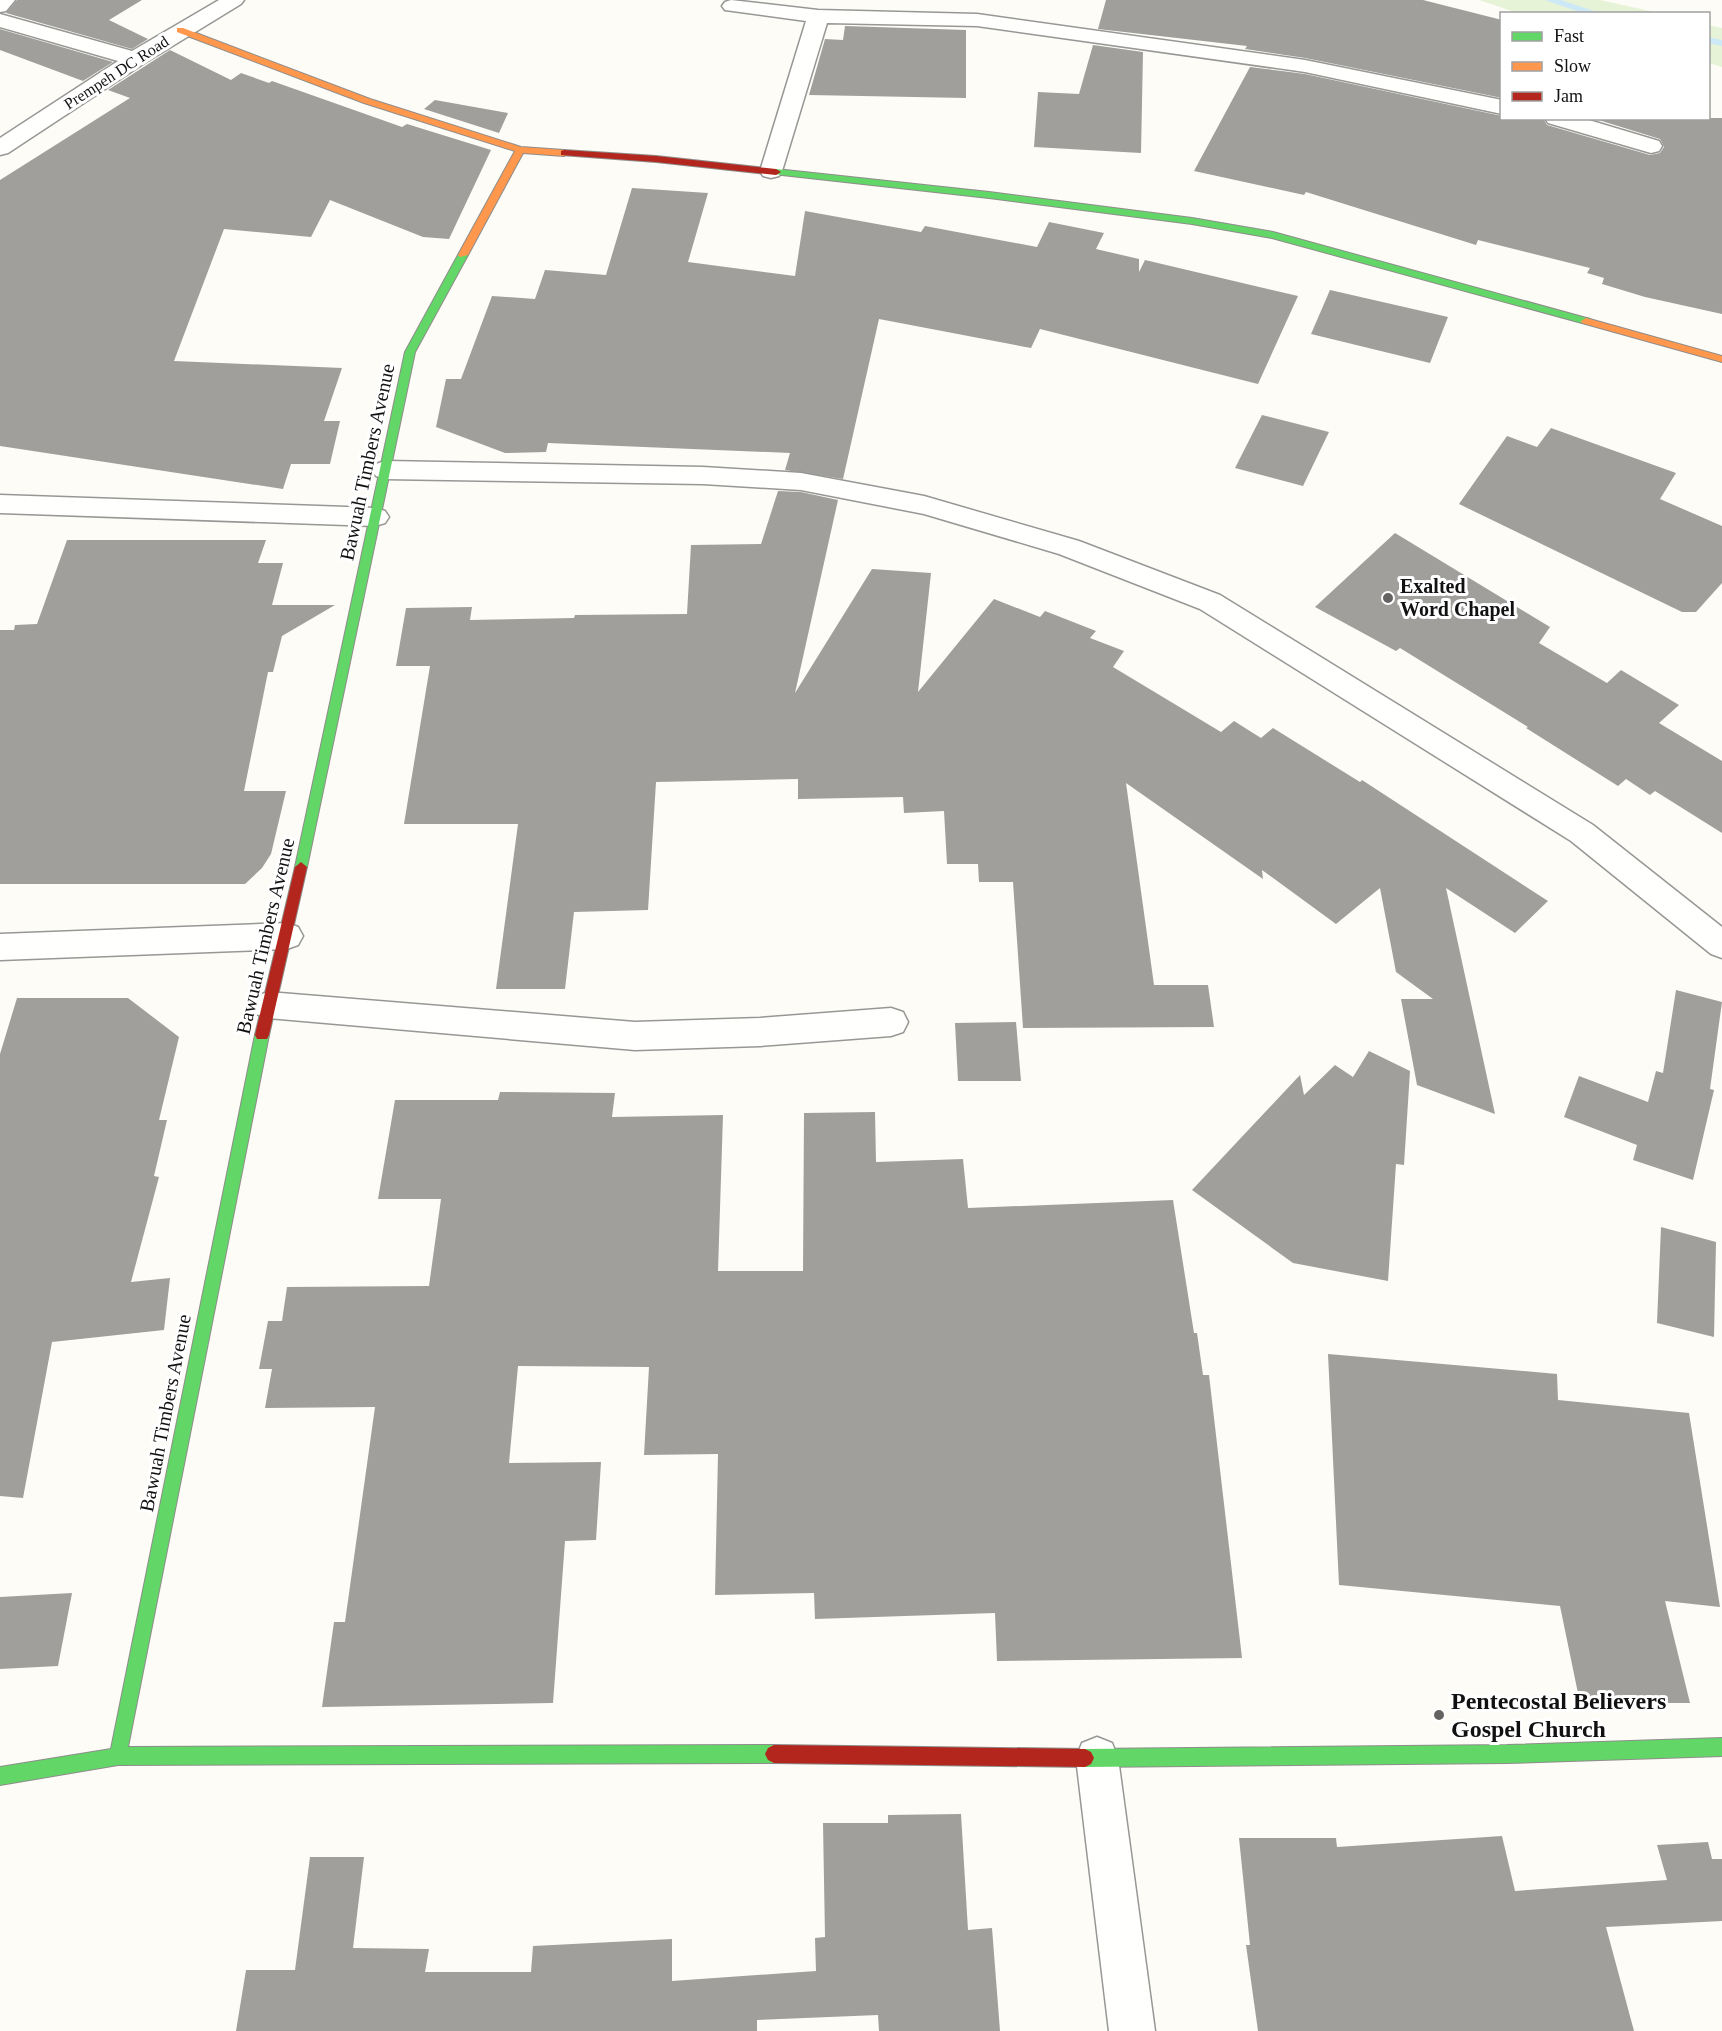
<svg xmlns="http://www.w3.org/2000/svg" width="1722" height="2031" viewBox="0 0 1722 2031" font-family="'Times New Roman',serif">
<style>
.green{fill:#e7f3d7}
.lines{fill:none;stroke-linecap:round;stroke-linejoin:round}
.stream{fill:#cde8f7;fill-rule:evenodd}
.building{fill:#a19f9c}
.lane-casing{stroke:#979795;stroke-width:3}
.street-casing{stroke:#979795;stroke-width:3}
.fast-casing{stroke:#8e8d8b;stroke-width:2}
.slow-casing{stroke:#8e8d8b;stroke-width:2}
.jam-casing{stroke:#8e8d8b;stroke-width:2}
.lane{fill:#fffffe;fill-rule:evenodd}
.street{fill:#fffffe;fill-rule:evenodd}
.fast{fill:#63d668;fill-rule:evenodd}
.slow{fill:#ff974d;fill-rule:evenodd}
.jam{fill:#b3261e;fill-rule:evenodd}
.poi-dot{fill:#646362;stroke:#fff;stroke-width:2}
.labels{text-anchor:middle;stroke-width:6;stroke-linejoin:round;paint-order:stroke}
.far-street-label{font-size:16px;fill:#111;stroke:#fff}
.street-label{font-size:20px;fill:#111;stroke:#fff}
.poi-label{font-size:20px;font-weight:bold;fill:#111;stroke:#fff;text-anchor:start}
.near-poi-label{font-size:24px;font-weight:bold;fill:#111;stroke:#fff;text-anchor:start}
</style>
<rect width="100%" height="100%" fill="#fdfcf7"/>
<!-- green -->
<g class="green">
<polygon points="1479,0 1600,0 1659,13 1518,13"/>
<polygon points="1708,25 1722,28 1722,67 1709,63"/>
</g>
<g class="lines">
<!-- stream -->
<g class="stream">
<polygon points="1545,0 1561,0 1603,14 1585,14"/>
<polygon points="1708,37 1722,40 1722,46 1708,43"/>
</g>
</g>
<!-- building -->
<g class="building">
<polygon points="17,0 142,0 109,20 148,39 132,49 6,13"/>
<polygon points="1106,0 1423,0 1502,20 1502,98 1305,58 1245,49 1247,46 1098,29"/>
<polygon points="845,26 966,30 966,98 809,95 825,39 843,40"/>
<polygon points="0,29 113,62 83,81 0,50"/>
<polygon points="1093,45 1143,52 1141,153 1034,147 1038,92 1079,94"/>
<polygon points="170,50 231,80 241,73 269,83 272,81 402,127 407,124 491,150 449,239 423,237 330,200 311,237 224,229 174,361 342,368 324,421 340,421 330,464 291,464 283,489 0,446 0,180 130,98 108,90"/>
<polygon points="1250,67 1305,74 1502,116 1502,118 1543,118 1547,125 1650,155 1660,153 1664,147 1660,139 1592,118 1722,118 1722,314 1645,297 1602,284 1604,278 1587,273 1590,268 1478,240 1476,245 1306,192 1304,195 1194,171"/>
<polygon points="435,100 508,113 499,133 424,109"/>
<polygon points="632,188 708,193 688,262 795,276 805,211 921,232 925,226 1037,247 1049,222 1104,233 1096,249 1139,259 1139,272 1145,260 1298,296 1258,384 1040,329 1031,348 879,319 843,479 785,470 790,453 548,443 546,452 505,453 436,427 446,379 461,379 492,296 535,299 545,270 606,275"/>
<polygon points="1330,290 1448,317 1430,363 1311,334"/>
<polygon points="1262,415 1329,432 1303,486 1235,468"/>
<polygon points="1551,428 1676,473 1660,499 1722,526 1722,583 1696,612 1682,612 1459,504 1507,436 1537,447"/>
<polygon points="778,491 801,492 838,500 795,693 872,569 931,573 918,692 994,599 1040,617 1045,611 1096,631 1090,638 1124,651 1113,667 1221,732 1234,721 1261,738 1273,728 1360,782 1362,780 1548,901 1515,933 1446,888 1495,1114 1417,1085 1401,999 1433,999 1396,972 1380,888 1336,924 1262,870 1263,879 1126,783 1154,985 1208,985 1214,1027 1023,1028 1013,882 979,882 978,864 947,864 944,811 904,813 903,797 798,799 798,779 656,782 648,910 574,912 565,989 496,989 518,824 404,824 430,666 396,666 406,608 472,607 470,620 574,618 575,615 687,614 691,545 761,544"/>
<polygon points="1395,533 1550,627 1539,643 1607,683 1621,670 1679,705 1659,723 1722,761 1722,833 1655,791 1650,795 1626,779 1618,786 1526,728 1528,727 1400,648 1396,651 1315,607"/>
<polygon points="67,540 266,540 258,563 283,563 272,605 335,605 282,636 273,672 268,672 244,791 286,791 271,854 262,868 245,884 0,884 0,630 14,630 15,625 37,624"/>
<polygon points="1676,990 1722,1002 1710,1089 1714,1090 1693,1180 1633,1160 1637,1145 1564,1117 1579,1076 1648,1102 1656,1071 1663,1073"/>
<polygon points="17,998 128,998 179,1037 159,1120 167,1120 154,1176 159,1177 131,1282 170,1278 164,1330 52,1342 23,1498 0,1496 0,1054"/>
<polygon points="1016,1022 1021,1081 958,1081 955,1023"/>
<polygon points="1369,1051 1410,1071 1404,1165 1396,1164 1388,1281 1293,1263 1192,1190 1300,1075 1304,1095 1335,1065 1353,1077"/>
<polygon points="500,1092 615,1093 612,1117 723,1115 718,1271 803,1271 804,1113 875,1112 876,1162 963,1159 968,1208 1173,1200 1194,1333 1197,1333 1203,1375 1209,1375 1242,1658 997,1661 995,1613 815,1619 814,1593 715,1595 718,1454 644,1455 649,1367 518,1366 509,1463 601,1462 596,1540 565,1541 553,1703 322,1707 334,1622 345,1622 375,1407 265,1408 272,1369 259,1369 268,1321 282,1321 287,1287 429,1286 441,1199 378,1199 395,1100 498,1100"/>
<polygon points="1661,1227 1716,1242 1714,1337 1657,1323"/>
<polygon points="1328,1354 1557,1374 1558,1400 1689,1413 1720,1607 1665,1601 1690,1703 1580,1703 1560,1606 1339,1585"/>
<polygon points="72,1593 58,1666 0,1669 0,1597"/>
<polygon points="961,1814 968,1930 992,1928 1000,2031 879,2031 878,2015 757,2020 757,2031 236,2031 246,1970 295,1970 310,1857 364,1857 353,1948 429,1949 425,1972 531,1972 533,1946 672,1939 672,1981 816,1971 815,1938 825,1937 823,1823 888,1823 888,1815"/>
<polygon points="1502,1836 1515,1891 1667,1880 1657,1845 1708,1842 1712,1859 1722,1859 1722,1921 1606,1927 1634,2031 1258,2031 1246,1945 1250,1945 1239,1838 1336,1838 1337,1847"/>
</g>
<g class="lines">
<!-- lane casing -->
<g class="lane-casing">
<polygon id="lane" points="0,0 15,0 6,11 0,12"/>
</g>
<!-- street casing -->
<g class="street-casing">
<g id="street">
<polygon points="219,0 244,0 241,4 143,64 8,153 0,155 0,138 118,61 0,27 0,14 132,51"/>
<polygon points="731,0 818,10 977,14 1305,60 1502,100 1502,114 1305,72 977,26 827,23 782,171 779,176 771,178 763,176 760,171 806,21 725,10 722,6 725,2"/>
<polygon points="1545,118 1582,118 1659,141 1662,146 1659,151 1651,153 1548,123"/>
<polygon points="385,461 703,467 801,473 924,496 1079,541 1220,595 1593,825 1722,927 1722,958 1711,954 1571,841 1200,609 1059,554 924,514 801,490 703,484 385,479 376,476 372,470 376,464"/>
<polygon points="0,495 375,508 385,511 389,517 385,523 375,526 0,513"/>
<polygon points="287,923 298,927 303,936 298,945 287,949 0,960 0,934"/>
<polygon points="268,992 635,1022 760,1018 891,1008 903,1012 908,1022 903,1032 891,1036 760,1046 635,1050 268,1018 256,1014 252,1005 256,996"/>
<polygon points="1097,1737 1112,1743 1118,1758 1155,2031 1109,2031 1076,1758 1082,1743"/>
</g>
</g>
<!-- fast casing -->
<g class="fast-casing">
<g id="fast">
<polygon points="776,169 989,192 1192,218 1273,232 1590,319 1591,321 1590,323 1582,323 1272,238 1192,224 989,198 773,174 771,172"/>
<polygon points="463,252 468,255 415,352 307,867 301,872 295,867 405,352 458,255"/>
<polygon points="262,1029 267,1031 269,1035 128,1747 774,1745 780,1748 783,1754 780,1760 774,1763 118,1765 0,1785 0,1767 111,1749 255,1035 257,1031"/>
<polygon points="1722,1738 1722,1756 1507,1763 1085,1767 1079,1764 1076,1758 1079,1752 1085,1749 1507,1745"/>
</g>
</g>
<!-- slow casing -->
<g class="slow-casing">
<g id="slow">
<polygon points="177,28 183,28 370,99 521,147 564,150 569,153 564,156 523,153 468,255 460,257 458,255 515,151 364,103 177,32"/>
<polygon points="1586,318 1722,356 1722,362 1582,323 1581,321"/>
</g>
</g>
<!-- jam casing -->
<g class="jam-casing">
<g id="jam">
<polygon points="564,150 656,156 776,169 781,172 776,175 656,162 561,155 561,151"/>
<polygon points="301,862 307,867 269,1035 267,1039 257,1039 255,1035 295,867"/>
<polygon points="774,1745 1085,1749 1091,1752 1094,1758 1091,1764 1085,1767 774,1763 768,1760 765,1754 768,1748"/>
</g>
</g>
<!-- lane -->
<use href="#lane" class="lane"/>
<!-- street -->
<use href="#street" class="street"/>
<!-- fast -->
<use href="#fast" class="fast"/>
<!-- slow -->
<use href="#slow" class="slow"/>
<!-- jam -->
<use href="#jam" class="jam"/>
</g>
<!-- markers -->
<g class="poi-dot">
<circle cx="1388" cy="598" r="6"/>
<circle cx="1439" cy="1715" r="6"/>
</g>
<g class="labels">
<!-- far-street labels -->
<g class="far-street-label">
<text transform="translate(116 72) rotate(-33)" y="6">Prempeh DC Road</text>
</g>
<!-- street labels -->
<g class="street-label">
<text transform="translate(367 462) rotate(-78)" y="7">Bawuah Timbers Avenue</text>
<text transform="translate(265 936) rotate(-77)" y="7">Bawuah Timbers Avenue</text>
<text transform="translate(165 1413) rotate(-79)" y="7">Bawuah Timbers Avenue</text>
</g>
<!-- poi labels -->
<g class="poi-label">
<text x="1400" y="593">Exalted<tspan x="1400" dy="23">Word Chapel</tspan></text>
</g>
<!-- near-poi labels -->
<g class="near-poi-label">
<text x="1451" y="1709">Pentecostal Believers<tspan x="1451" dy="28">Gospel Church</tspan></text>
</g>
</g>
<!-- legend -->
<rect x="1500" y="12" width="210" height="108" fill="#ffffff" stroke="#a0a0a0" stroke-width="1.5"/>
<rect x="1512" y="32" width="30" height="9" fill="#63d668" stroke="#a0a0a0" stroke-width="1.5"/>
<text x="1554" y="42" font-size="18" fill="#111111">Fast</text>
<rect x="1512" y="62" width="30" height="9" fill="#ff974d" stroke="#a0a0a0" stroke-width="1.5"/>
<text x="1554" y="72" font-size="18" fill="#111111">Slow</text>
<rect x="1512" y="92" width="30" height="9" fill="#b3261e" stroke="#a0a0a0" stroke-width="1.5"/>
<text x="1554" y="102" font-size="18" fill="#111111">Jam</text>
</svg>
